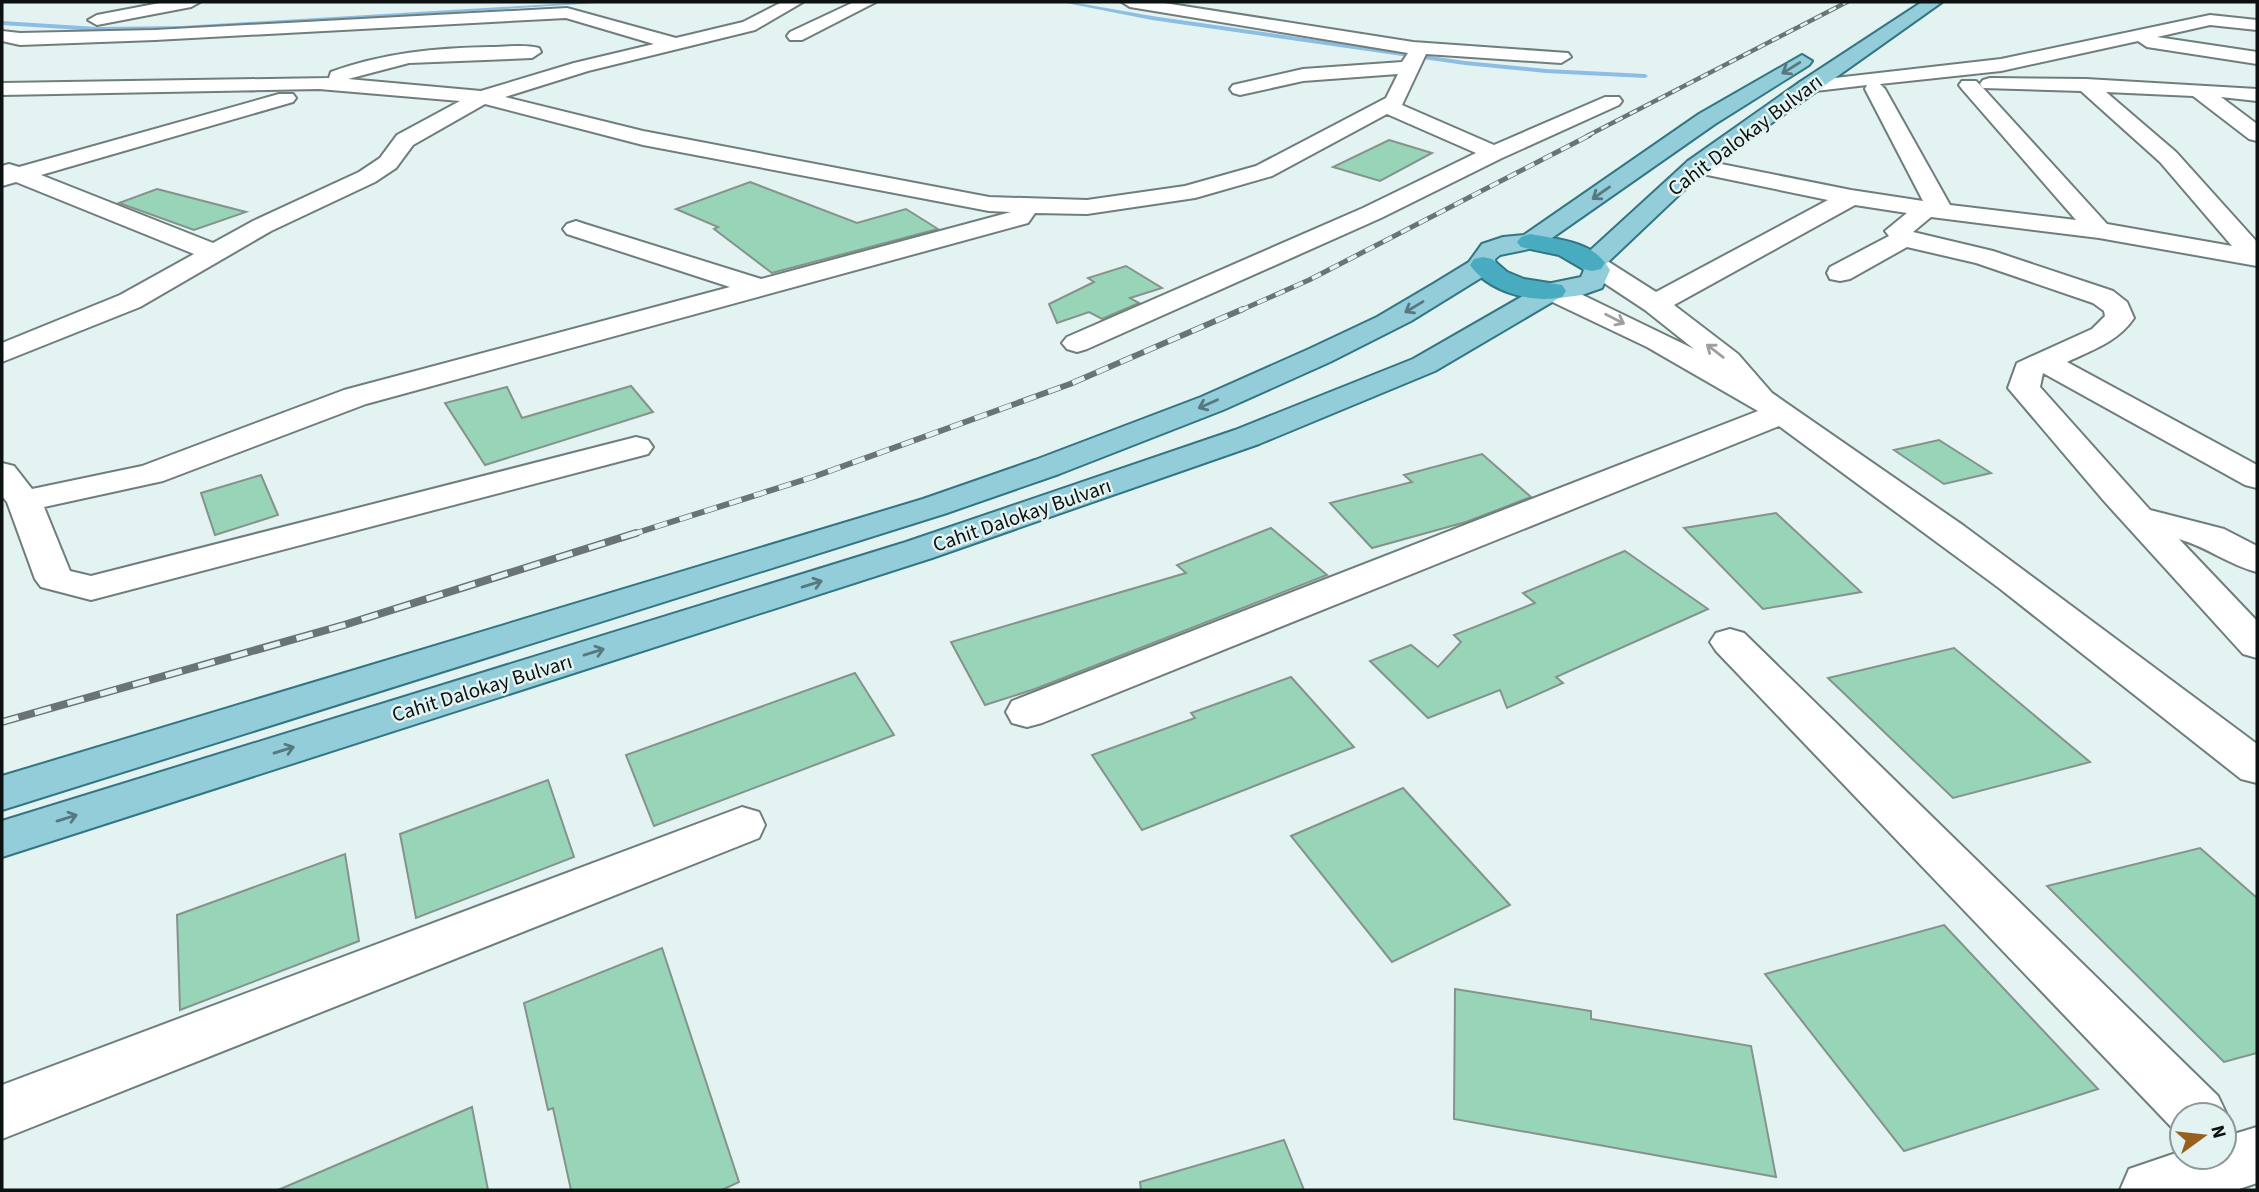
<svg xmlns="http://www.w3.org/2000/svg" width="2259" height="1192" viewBox="0 0 2259 1192" font-family="'Source Sans 3',sans-serif">
<style>
.lines{fill:none;stroke-linecap:round;stroke-linejoin:round}
.stream{fill:#8bbee2;fill-rule:evenodd}
.building{fill:#97d4b8;stroke:#86928c;stroke-width:2}
.minor-casing{stroke:#6f7e7c;stroke-width:4}
.major-casing{stroke:#347583;stroke-width:4}
.highway-casing{stroke:#347583;stroke-width:4}
.minor{fill:#fff;fill-rule:evenodd}
.major{fill:#92cdd9;fill-rule:evenodd}
.highway{fill:#49abc0;fill-rule:evenodd}
.rail-far3-casing{stroke:#6b7474;stroke-width:4.5}
.rail-far2-casing{stroke:#6b7474;stroke-width:5}
.rail-far1-casing{stroke:#6b7474;stroke-width:6}
.rail-casing{stroke:#6b7474;stroke-width:8}
.rail-far3{stroke:#e3f3f1;stroke-width:2.5;stroke-dasharray:8;stroke-linecap:butt}
.rail-far2{stroke:#e3f3f1;stroke-width:3.5;stroke-dasharray:10;stroke-linecap:butt}
.rail-far1{stroke:#e3f3f1;stroke-width:4.5;stroke-dasharray:13;stroke-linecap:butt}
.rail{stroke:#e3f3f1;stroke-width:5;stroke-dasharray:17;stroke-linecap:butt}
.oneway{stroke:#56787f}
.oneway2{stroke:#9ea0a0}
.labels{text-anchor:middle;stroke-width:5;stroke-linejoin:round;paint-order:stroke}
.street-label{font-size:21px;fill:#0c1111;stroke:#e3f3f1}
</style>
<rect width="100%" height="100%" fill="#e3f3f1"/>
<g class="lines">
<!-- stream -->
<g class="stream">
<polygon points="586,2 612,2 182,30 97,31 2,25 2,21 97,27 182,26"/>
<polygon points="1061,2 1072,2 1152,16 1465,61 1546,69 1645,74 1648,76 1645,78 1546,73 1465,65 1152,20"/>
</g>
</g>
<!-- building -->
<g class="building">
<polygon points="1389,140 1432,153 1380,181 1333,167"/>
<polygon points="750,182 857,223 906,209 938,229 772,273 714,229 718,227 676,209"/>
<polygon points="157,189 246,212 194,230 119,203"/>
<polygon points="1126,266 1162,288 1130,298 1139,303 1102,319 1089,312 1057,323 1049,304 1094,282 1088,278"/>
<polygon points="631,386 653,412 485,465 445,403 507,387 522,418"/>
<polygon points="1939,440 1991,473 1944,484 1894,450"/>
<polygon points="1482,454 1531,497 1466,522 1372,548 1330,503 1412,482 1404,475"/>
<polygon points="261,475 278,515 215,535 201,493"/>
<polygon points="1776,513 1861,592 1763,609 1684,528"/>
<polygon points="1271,528 1327,575 1035,689 985,705 951,642 1186,573 1177,565"/>
<polygon points="1625,551 1708,609 1556,677 1563,683 1507,708 1500,690 1428,718 1370,661 1411,645 1438,667 1461,642 1454,635 1535,603 1523,593"/>
<polygon points="1954,648 2090,762 1953,798 1828,678"/>
<polygon points="855,673 894,735 654,826 626,755"/>
<polygon points="1291,677 1354,747 1142,830 1092,755 1195,718 1191,713"/>
<polygon points="548,780 574,857 416,918 400,834"/>
<polygon points="1403,788 1510,905 1392,962 1291,836"/>
<polygon points="2200,848 2257,898 2257,1053 2224,1062 2047,886"/>
<polygon points="345,854 359,941 180,1010 177,915"/>
<polygon points="1944,925 2098,1089 1904,1151 1765,974"/>
<polygon points="662,948 739,1182 722,1190 571,1190 553,1108 548,1110 524,1003"/>
<polygon points="1455,989 1591,1011 1591,1019 1751,1046 1776,1177 1454,1119"/>
<polygon points="472,1107 488,1190 278,1190"/>
<polygon points="1284,1140 1304,1190 1141,1190 1140,1182"/>
</g>
<g class="lines">
<!-- minor casing -->
<g class="minor-casing">
<g id="minor">
<polygon points="165,2 200,2 191,7 97,25 88,20 97,15"/>
<path d="M782 2H803L755 30 588 71 505 97 643 131 989 197 1087 200 1185 186 1256 166 1386 98 1398 74 1303 81 1240 95 1233 93 1230 89 1233 85 1303 69 1402 62 1408 53 1130 7 1122 2H1158L1413 42 1568 53 1571 57 1561 63 1426 54 1402 105 1494 145 1605 97H1619L1622 101 1619 105 1502 158 1381 218 1087 349 1077 352 1067 349 1062 343 1067 337 1363 208 1476 153 1387 114 1272 176 1195 198 1087 214 1035 213 1028 223 366 404 163 481 44 507 70 571 91 576 636 437 648 440 653 447 648 454 91 600 41 587 35 579 7 502 2 496V463L14 466 32 489 142 466 344 390 730 287 567 234 563 229 567 224 576 221 585 224 761 279 1011 212 989 211 643 145 485 104 413 145 396 168 375 182 271 231 140 307 2 362V343L120 295 194 254 16 182 2 186V166L9 164 19 167 279 94H293L296 98 293 102 41 175 213 243 253 221 359 172 380 158 397 135 460 101 319 89 2 95V83L329 78 331 72C383 53 435 48 490 47 506 47 524 44 539 48L541 52 532 58 409 63 348 79 481 91 574 63 654 44 566 18 155 40 20 45 2 41V31L20 33 155 30 567 8 676 38 743 22Z"/>
<polygon points="854,2 876,2 802,40 790,40 787,36 790,32"/>
<path d="M2210 15 2257 20V30L2210 25 2157 37 2257 52V64L2147 47 2138 41 2001 71 1880 84 1885 89 1950 205 2076 220 1962 89 1959 85 1962 81H1976L1983 88 1980 84 1983 80 1990 78 2086 79 2257 89V101L2221 97 2257 124V141L2249 139 2193 96 2106 92 2176 152 2257 242V266L2099 238 1931 217 1913 232 1993 251 2113 291 2127 302 2134 318C2118 342 2092 350 2067 362L2257 465V488L2245 485 2043 373 2040 387 2150 510 2224 529 2257 546V572C2229 565 2207 547 2179 539L2257 621V658L2243 654 2104 501 2008 388 2017 363 2092 329 2105 316 2104 311 2093 303 1976 263 1907 247 1850 279 1840 281 1830 279 1827 273 1830 267 1889 236 1885 231 1907 213 1855 205 1674 305 1738 354 1772 393 1964 526 2257 744V783L2241 779 1999 588 1779 426 1042 723 1027 727 1012 723 1006 712 1012 701 1758 411 1647 347 1542 297 1538 291 1542 285 1552 283 1562 285 1694 349 1645 310 1583 269 1579 263 1583 257 1592 255 1601 257 1656 292 1828 200 1688 171 1684 166 1688 161 1696 159 1851 190 1923 201 1865 89 1867 85 1807 92 1800 90 1797 86 1800 82 2001 59ZM1983 88 2081 91 2160 162 2232 246 2107 224Z"/>
<polygon points="1730,629 1744,633 2218,1096 2227,1115 2224,1121 2224,1115 2182,1115 2182,1136 2178,1134 1716,651 1710,642 1716,633"/>
<polygon points="742,807 759,812 765,825 759,838 2,1139 2,1085"/>
<polygon points="2257,1127 2257,1183 2236,1190 2120,1190 2129,1169 2182,1151 2182,1157 2224,1157 2224,1137"/>
</g>
</g>
<!-- major casing -->
<g class="major-casing">
<g id="major">
<polygon points="1922,2 1942,2 1704,171 1606,264 1610,270 1602,288 1582,295 1559,298 1435,371 1259,444 932,558 2,857 2,821 906,542 1235,430 1413,359 1542,285 1581,277 1584,270 1579,263 1583,257 1688,161 1800,82"/>
<polygon points="1802,55 1812,61 1809,65 1715,124 1539,247 1500,255 1495,259 1496,265 1492,271 1411,321 1330,362 1223,410 1059,474 947,513 2,810 2,776 923,499 1035,460 1201,397 1309,349 1377,317 1433,284 1469,262 1482,244 1503,237 1524,235 1699,114"/>
</g>
</g>
<!-- highway casing -->
<g class="highway-casing">
<g id="highway">
<path d="M1530 234C1554 239 1590 241 1605 263L1601 269 1592 271 1583 269 1559 255 1521 247 1517 242 1521 237Z"/>
<path d="M1483 257 1492 259 1507 272 1524 279 1562 285 1566 291 1562 297C1531 304 1488 291 1470 265L1474 259Z"/>
</g>
</g>
<!-- minor -->
<use href="#minor" class="minor"/>
<!-- major -->
<use href="#major" class="major"/>
<!-- highway -->
<use href="#highway" class="highway"/>
<!-- rail-far3 casing -->
<g class="rail-far3-casing">
<polyline id="rail-far3" points="1587,136 1847,2"/>
</g>
<!-- rail-far2 casing -->
<g class="rail-far2-casing">
<polyline id="rail-far2" points="1239,311 1309,280 1590,135"/>
</g>
<!-- rail-far1 casing -->
<g class="rail-far1-casing">
<polyline id="rail-far1" points="630,535 813,477 1070,384 1243,309"/>
</g>
<!-- rail casing -->
<g class="rail-casing">
<polyline id="rail" points="2,722 344,625 636,533"/>
</g>
<!-- rail-far3 -->
<use href="#rail-far3" class="rail-far3"/>
<!-- rail-far2 -->
<use href="#rail-far2" class="rail-far2"/>
<!-- rail-far1 -->
<use href="#rail-far1" class="rail-far1"/>
<!-- rail -->
<use href="#rail" class="rail"/>
</g>
<!-- one-way arrows -->
<defs><path id="oneway-shaft" d="M-6 0H5M1.5-3L5.5 0L1.5 3" fill="none" stroke-width="1.6" stroke-linecap="round" stroke-linejoin="round" transform="scale(1.75)"/></defs>
<g class="oneway">
<use href="#oneway-shaft" transform="translate(1791 68) rotate(148)"/>
<use href="#oneway-shaft" transform="translate(1601 193) rotate(145)"/>
<use href="#oneway-shaft" transform="translate(1414 307) rotate(149)"/>
<use href="#oneway-shaft" transform="translate(1208 404) rotate(156)"/>
<use href="#oneway-shaft" transform="translate(812 584) rotate(-17)"/>
<use href="#oneway-shaft" transform="translate(594 652) rotate(-17)"/>
<use href="#oneway-shaft" transform="translate(284 750) rotate(-17)"/>
<use href="#oneway-shaft" transform="translate(67 818) rotate(-17)"/>
</g>
<g class="oneway2">
<use href="#oneway-shaft" transform="translate(1615 319) rotate(27)"/>
<use href="#oneway-shaft" transform="translate(1715 351) rotate(-142)"/>
</g>
<g class="labels">
<!-- street labels -->
<g class="street-label">
<text transform="translate(1745 135) rotate(-37)" y="7">Cahit Dalokay Bulvarı</text>
<text transform="translate(1022 515) rotate(-19)" y="7">Cahit Dalokay Bulvarı</text>
<text transform="translate(482 688) rotate(-17)" y="7">Cahit Dalokay Bulvarı</text>
</g>
</g>
<!-- border -->
<rect width="2259" height="1192" fill="none" stroke="#0c1111" stroke-width="7"/>
<!-- north arrow -->
<g transform="translate(2203 1136) rotate(75)"><circle r="33" fill="#e3f3f1" stroke="#8d9997" stroke-width="2"/>
<path d="M0-5L12 26L0 18L-12 26Z" fill="#99601d"/>
<text y="-10" font-size="19" font-weight="bold" text-anchor="middle" fill="#0c1111">N</text>
</g>
</svg>
